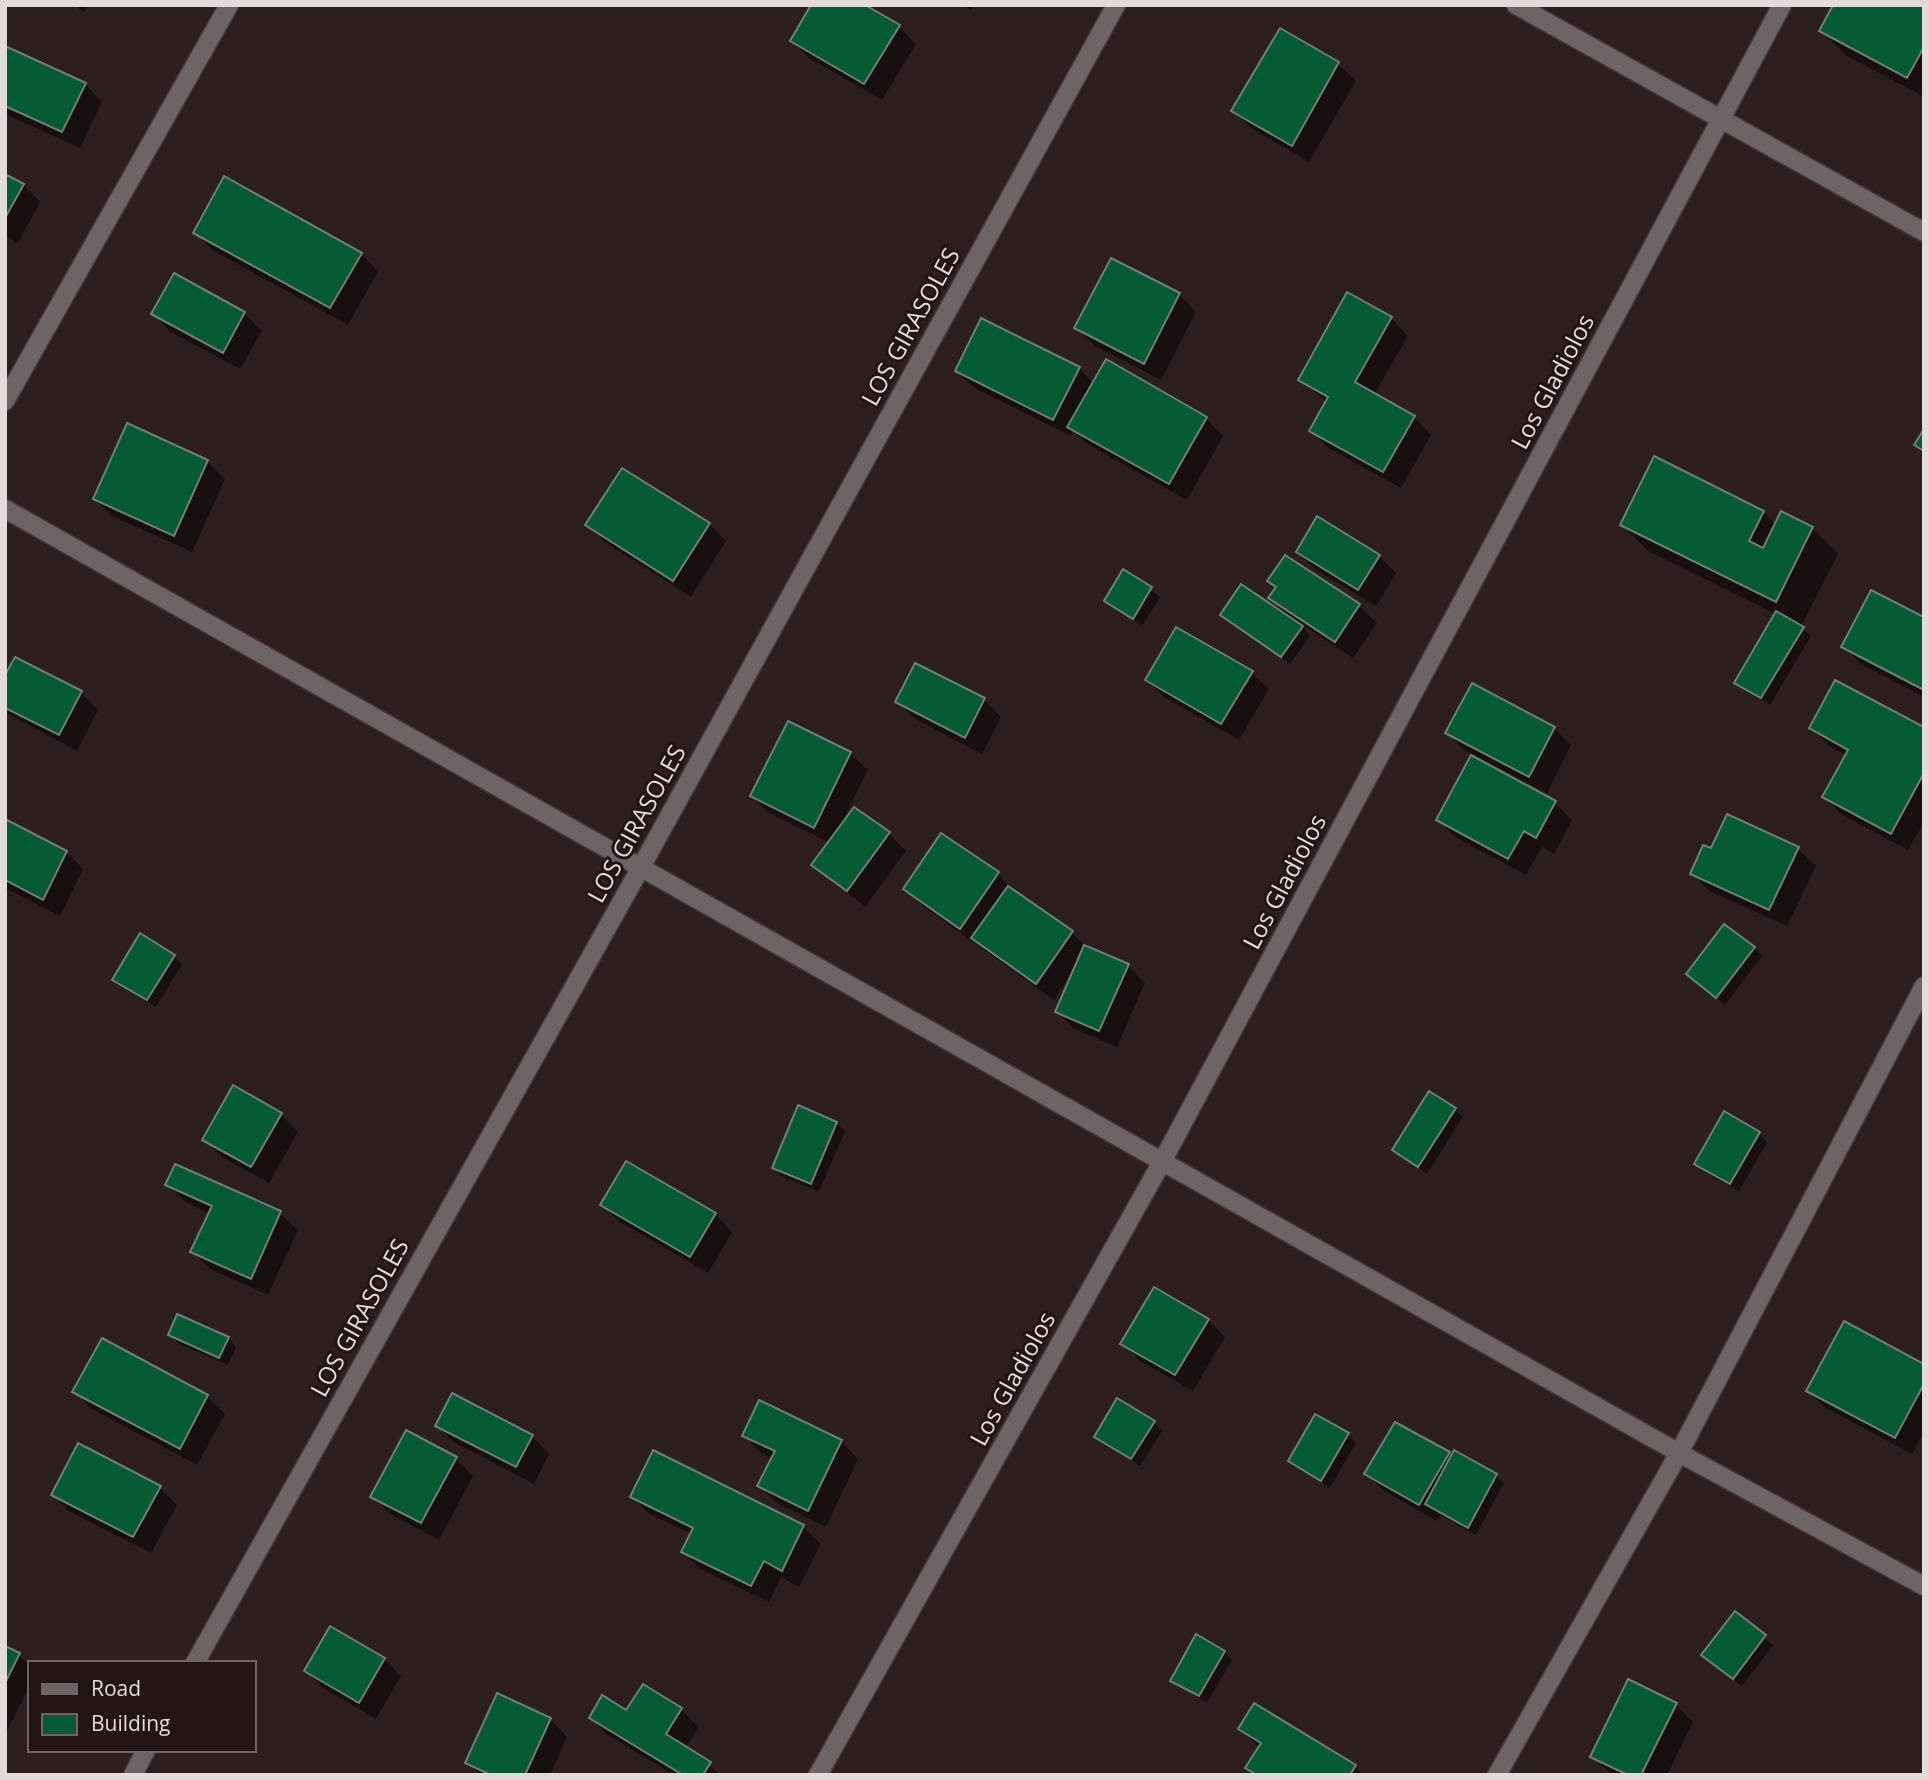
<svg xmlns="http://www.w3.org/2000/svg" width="1929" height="1780" viewBox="0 0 1929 1780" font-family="'Open Sans',sans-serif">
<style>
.shadow{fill:#0007}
.building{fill:#045b34;stroke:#717f75;stroke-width:2}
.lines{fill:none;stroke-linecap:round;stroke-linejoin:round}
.minor-casing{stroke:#473939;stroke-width:21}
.minor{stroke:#6d6565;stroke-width:18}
.labels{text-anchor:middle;stroke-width:6;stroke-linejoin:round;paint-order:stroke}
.street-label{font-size:24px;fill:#e4dada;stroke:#231515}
</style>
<rect width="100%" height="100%" fill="#2d1f1f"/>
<!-- shadow -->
<g class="shadow">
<polygon points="74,5 89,5 84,12"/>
<polygon points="963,5 974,5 971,10"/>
<polygon points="1924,5 1924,97 1847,56 1821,30"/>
<polygon points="899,27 916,44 882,100 809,58 792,41"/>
<polygon points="1281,30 1338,64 1356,81 1309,162 1251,128 1234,111"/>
<polygon points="5,48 85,84 102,102 80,148 5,114"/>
<polygon points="5,176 23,185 40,202 18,243 5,236"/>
<polygon points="195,232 361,254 378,271 348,325 212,250"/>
<polygon points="1179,294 1196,312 1161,380 1094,345 1076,328"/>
<polygon points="244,313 262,331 240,369 171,332 154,314"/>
<polygon points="1391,318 1408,336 1374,395 1414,417 1431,435 1401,488 1328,448 1311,430 1327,402 1300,380"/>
<polygon points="1079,368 1094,384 1206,418 1223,436 1187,500 1087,444 1073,431 1071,436 974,388 957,371"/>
<polygon points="128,425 207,461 225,479 192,552 112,516 95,499"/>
<polygon points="1763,512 1776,525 1812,528 1838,554 1801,627 1811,636 1770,705 1736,682 1776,614 1648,551 1622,525"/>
<polygon points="709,524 726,541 691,597 605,542 588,525"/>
<polygon points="1298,552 1379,556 1396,573 1376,606 1315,569"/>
<polygon points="1285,557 1359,606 1377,623 1353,658 1301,624 1310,636 1290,664 1222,615 1288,616 1270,598 1277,589 1270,581"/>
<polygon points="1124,572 1160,597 1142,626 1106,601"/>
<polygon points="1924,619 1924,697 1861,664 1844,647"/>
<polygon points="1251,672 1269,689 1239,740 1164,697 1147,680"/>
<polygon points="5,679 81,693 98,710 77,751 5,712"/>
<polygon points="984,700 1001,717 982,754 915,719 897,701"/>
<polygon points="1554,728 1571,745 1547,793 1464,750 1447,732"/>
<polygon points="1811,728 1924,729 1924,822 1908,850 1841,814 1824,797 1847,756 1828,745"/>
<polygon points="850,753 868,770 841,824 889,834 906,851 865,907 814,865 830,843 769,813 752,796"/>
<polygon points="1555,803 1572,820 1554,854 1542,847 1526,875 1455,837 1438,820"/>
<polygon points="5,821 66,852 83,869 60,916 5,888"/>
<polygon points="1798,849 1816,866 1787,926 1709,891 1692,873 1712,850"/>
<polygon points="998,873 1014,892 1072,932 1088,949 1128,966 1145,983 1117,1047 1074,1029 1057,1012 1071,975 1054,1000 923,906 905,889"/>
<polygon points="1753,948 1762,956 1725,1005 1688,974"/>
<polygon points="174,956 182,964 156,1007 114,979"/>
<polygon points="1455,1109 1463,1117 1427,1174 1394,1150"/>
<polygon points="281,1114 298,1132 269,1183 222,1157 204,1139"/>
<polygon points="836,1123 845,1131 819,1192 782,1176 774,1168"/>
<polygon points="1759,1133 1767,1142 1739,1191 1705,1172 1697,1163"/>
<polygon points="168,1185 280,1213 298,1230 268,1295 210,1269 193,1252 210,1214 185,1202"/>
<polygon points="602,1205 715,1214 732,1232 708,1273 620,1222"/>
<polygon points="1208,1320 1225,1337 1193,1391 1140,1361 1123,1343"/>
<polygon points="170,1335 228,1338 236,1347 228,1365 178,1343"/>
<polygon points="103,1341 207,1397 225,1414 197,1465 92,1409 75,1391"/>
<polygon points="1924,1366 1924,1433 1912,1454 1826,1408 1808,1391"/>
<polygon points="1154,1422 1162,1431 1140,1466 1096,1436"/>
<polygon points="437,1426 532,1436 549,1454 534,1484 455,1443"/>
<polygon points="1348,1434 1356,1443 1330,1488 1290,1461"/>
<polygon points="744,1435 841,1441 858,1459 826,1527 777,1503 760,1486 773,1458 761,1453"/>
<polygon points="653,1453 803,1527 821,1544 799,1587 781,1577 769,1602 700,1569 683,1551 692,1534 649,1514 632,1496"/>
<polygon points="1449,1453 1495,1475 1504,1483 1476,1535 1440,1515 1437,1521 1384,1491 1367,1474"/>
<polygon points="456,1459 473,1476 439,1540 390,1514 373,1496"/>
<polygon points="160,1488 177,1505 151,1553 70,1512 53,1495"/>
<polygon points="1735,1614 1773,1645 1742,1686 1712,1663"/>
<polygon points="5,1648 19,1655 30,1666 30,1685 5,1735"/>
<polygon points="1224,1652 1232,1660 1207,1703 1173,1681"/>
<polygon points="384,1659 401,1676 376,1719 323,1688 306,1670"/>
<polygon points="643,1687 681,1710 699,1727 685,1748 721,1775 674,1775 608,1735 591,1718 627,1712"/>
<polygon points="1676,1705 1693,1722 1667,1775 1612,1775 1592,1756"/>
<polygon points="550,1719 567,1737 550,1775 480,1775 467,1762"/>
<polygon points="1240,1729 1355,1767 1363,1775 1255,1775 1248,1768 1260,1748"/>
</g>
<!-- building -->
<g class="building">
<polygon points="811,5 865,5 900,25 864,84 790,41"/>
<polygon points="1833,5 1924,5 1924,47 1907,78 1819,31"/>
<polygon points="1280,28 1339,62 1292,146 1231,111"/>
<polygon points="5,46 86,83 62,132 5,106"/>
<polygon points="5,174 24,184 5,218"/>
<polygon points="224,176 362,253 330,308 193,233"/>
<polygon points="1111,258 1180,293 1144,364 1074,328"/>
<polygon points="174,273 245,312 223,353 151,314"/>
<polygon points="1347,292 1392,317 1355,382 1415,416 1383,472 1309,431 1328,397 1298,380"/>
<polygon points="981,318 1080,367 1053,420 955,371"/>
<polygon points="1106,359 1207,417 1169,484 1067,427"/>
<polygon points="127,423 208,460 174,536 93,499"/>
<polygon points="1924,429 1924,451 1914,445"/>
<polygon points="1654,456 1764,511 1749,541 1763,548 1781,511 1813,527 1776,602 1620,525"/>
<polygon points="622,468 710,523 673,581 585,525"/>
<polygon points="1317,516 1380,555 1358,590 1296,552"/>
<polygon points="1285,555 1360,604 1335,642 1268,598 1276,587 1267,581"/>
<polygon points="1123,569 1152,587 1133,619 1104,601"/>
<polygon points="1241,584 1303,626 1281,657 1220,615"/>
<polygon points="1871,590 1924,617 1924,690 1841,647"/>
<polygon points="1776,611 1804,627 1761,698 1734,683"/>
<polygon points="1176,627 1253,671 1221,724 1145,680"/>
<polygon points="15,657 82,691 59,735 5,708 5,675"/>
<polygon points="915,663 985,698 965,738 895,702"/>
<polygon points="1835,680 1924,727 1924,773 1891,834 1822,797 1848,750 1809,728"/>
<polygon points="1472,683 1555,727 1529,777 1445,733"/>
<polygon points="788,721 851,752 814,828 750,796"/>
<polygon points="1471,755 1556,801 1536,838 1524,831 1508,859 1436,820"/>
<polygon points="854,807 890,832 847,891 811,865"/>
<polygon points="1727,814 1799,847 1769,910 1690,874 1703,845 1711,848"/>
<polygon points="5,819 67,851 43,900 5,880"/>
<polygon points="941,833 999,872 960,929 903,889"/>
<polygon points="1008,886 1073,931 1036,984 971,938"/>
<polygon points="1724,924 1755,947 1716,998 1686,974"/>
<polygon points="140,933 175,955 147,1000 112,980"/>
<polygon points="1084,945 1129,964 1099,1031 1055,1012"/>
<polygon points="233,1085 282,1113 251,1167 202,1140"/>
<polygon points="1429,1091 1456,1108 1418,1167 1392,1150"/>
<polygon points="798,1105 837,1122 811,1184 772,1168"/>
<polygon points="1724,1111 1760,1132 1730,1184 1694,1164"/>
<polygon points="626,1161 716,1213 690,1257 600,1205"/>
<polygon points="175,1164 281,1211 251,1279 190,1252 212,1206 165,1185"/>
<polygon points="1154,1287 1209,1319 1175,1375 1120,1344"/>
<polygon points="177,1314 229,1337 219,1358 168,1335"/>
<polygon points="1844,1321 1924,1364 1924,1384 1895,1438 1806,1391"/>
<polygon points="102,1338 208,1395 180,1449 72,1392"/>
<polygon points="452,1393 533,1435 516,1467 435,1426"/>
<polygon points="1117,1398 1155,1421 1131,1459 1094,1437"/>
<polygon points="759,1400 842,1440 808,1511 757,1486 775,1451 742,1436"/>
<polygon points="1315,1414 1349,1433 1321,1481 1288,1461"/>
<polygon points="1395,1422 1450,1452 1419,1505 1364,1474"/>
<polygon points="406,1430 457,1457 421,1523 370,1497"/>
<polygon points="78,1443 161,1486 133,1537 51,1495"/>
<polygon points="653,1450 804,1525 782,1571 764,1561 751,1586 681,1552 693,1528 630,1497"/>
<polygon points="1454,1450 1497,1474 1468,1528 1425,1504"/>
<polygon points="1735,1611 1766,1635 1733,1679 1701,1655"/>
<polygon points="330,1626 385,1658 359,1703 304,1671"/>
<polygon points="1196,1634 1225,1651 1199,1696 1170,1681"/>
<polygon points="5,1646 20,1653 5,1683"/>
<polygon points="1628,1679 1677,1703 1641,1775 1628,1775 1590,1757"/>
<polygon points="643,1684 682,1708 666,1734 711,1762 703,1775 683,1775 589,1718 602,1695 626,1710"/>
<polygon points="497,1693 551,1718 525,1775 491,1775 465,1763"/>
<polygon points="1254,1703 1356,1765 1350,1775 1257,1775 1245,1768 1261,1743 1238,1729"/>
</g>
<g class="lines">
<!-- minor casing -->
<g class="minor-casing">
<g id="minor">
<polyline points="1516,5 1924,232"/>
<polyline points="5,401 229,5"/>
<polyline points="5,509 1679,1453 1924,1586"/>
<polyline points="195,1663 640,869 1116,5"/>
<polyline points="133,1775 146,1750"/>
<polyline points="818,1775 1163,1160 1782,5"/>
<polyline points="1497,1775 1679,1453 1924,986"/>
</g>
</g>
<!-- minor -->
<use href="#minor" class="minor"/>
</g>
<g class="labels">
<!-- street labels -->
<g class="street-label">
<text transform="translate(911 327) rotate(-61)" y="8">LOS GIRASOLES</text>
<text transform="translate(1553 382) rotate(-62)" y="8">Los Gladiolos</text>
<text transform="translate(637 824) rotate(-61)" y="8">LOS GIRASOLES</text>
<text transform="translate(1285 882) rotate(-62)" y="8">Los Gladiolos</text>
<text transform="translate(360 1318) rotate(-61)" y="8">LOS GIRASOLES</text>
<text transform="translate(1013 1379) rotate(-61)" y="8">Los Gladiolos</text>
</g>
</g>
<!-- border -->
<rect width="1929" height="1780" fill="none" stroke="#e4dada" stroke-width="14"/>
<!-- legend -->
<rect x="28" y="1661" width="228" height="91" fill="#231515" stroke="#706464" stroke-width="2"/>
<rect x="42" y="1684" width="35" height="10" fill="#6d6565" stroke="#706464" stroke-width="2"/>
<text x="91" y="1696" font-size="21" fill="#e4dada">Road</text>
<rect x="42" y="1714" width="35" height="21" fill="#045b34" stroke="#706464" stroke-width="2"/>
<text x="91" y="1731" font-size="21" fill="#e4dada">Building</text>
</svg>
